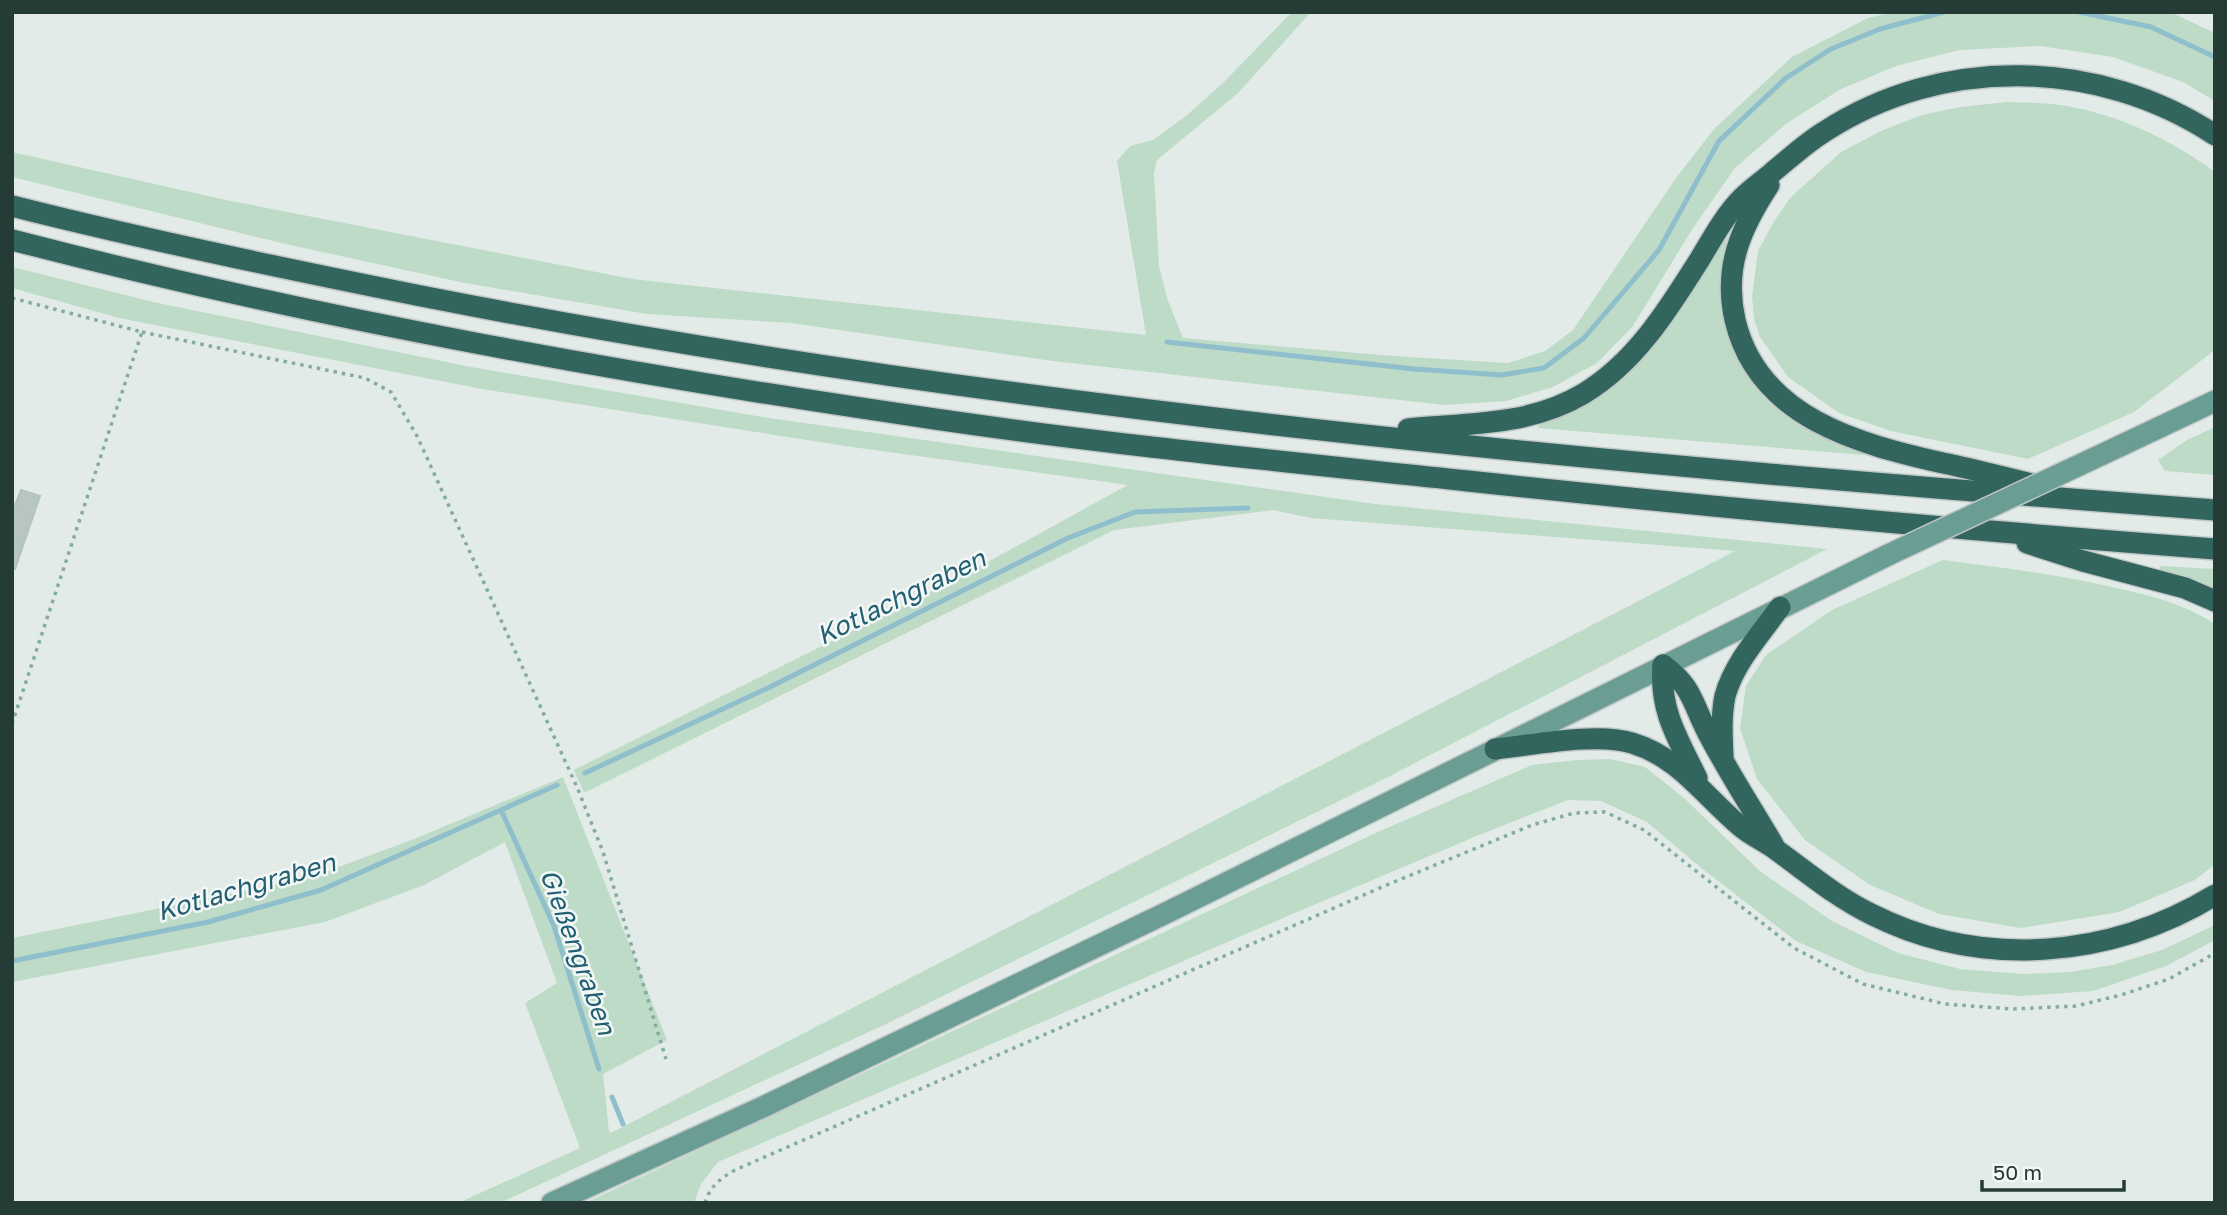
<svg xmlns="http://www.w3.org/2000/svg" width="2227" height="1215" viewBox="0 0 2227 1215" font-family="'Golos Text',sans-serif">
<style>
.green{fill:#bddbc7}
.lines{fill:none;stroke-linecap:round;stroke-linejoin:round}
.stream{stroke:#8fbecc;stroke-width:5}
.building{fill:#b8c6c1;stroke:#b5c4bf;stroke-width:2}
.major-casing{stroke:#c2c8c7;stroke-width:24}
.highway-casing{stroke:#c2c8c7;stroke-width:24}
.path{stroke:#85aca3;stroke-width:3.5;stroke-dasharray:3.5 5;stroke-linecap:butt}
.major{stroke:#6a9d94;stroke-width:21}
.highway{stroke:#32655e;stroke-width:21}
.major-bridge-casing{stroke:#c2c8c7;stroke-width:24;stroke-linecap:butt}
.major-bridge{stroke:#6a9d94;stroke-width:21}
.labels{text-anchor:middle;stroke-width:5;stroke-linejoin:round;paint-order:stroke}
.water-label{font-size:26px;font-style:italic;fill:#225f72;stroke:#f3f8f6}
</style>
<rect width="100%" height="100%" fill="#e2ebe8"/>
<!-- green -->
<g class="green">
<polygon points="1292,12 1311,12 1238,93 1157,160 1154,173 1159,266 1167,298 1183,338 1393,356 1508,363 1545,351 1573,330 1676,178 1714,129 1792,57 1868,18 1894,12 2170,12 2215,33 2215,101 2183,82 2113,57 2040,46 1960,50 1896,66 1841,89 1787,123 1735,168 1693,228 1633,326 1597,363 1553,387 1506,401 1444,405 1053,361 791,323 647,314 465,283 290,245 12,177 12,152 226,200 632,279 1146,335 1117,161 1130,146 1153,140 1186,116 1224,82"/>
<path d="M2007 102C2022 103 2036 102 2051 104 2110 110 2167 137 2215 172V350L2134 412 2028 459 1891 431 1839 413 1788 377 1760 337 1754 319 1752 296 1758 251 1773 223 1790 198 1841 152 1883 130 1922 115 1960 107Z"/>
<path d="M1728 235C1727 244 1723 252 1722 261 1720 276 1719 294 1721 309 1736 393 1801 433 1876 456L1538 428 1540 424C1637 392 1675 315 1728 235Z"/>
<polygon points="12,267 158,303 471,367 769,418 1375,504 1827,549 1390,776 886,1024 500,1203 458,1203 580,1148 525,1003 557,983 505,842 424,885 325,922 12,982 12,938 309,878 414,839 563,777 667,1040 603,1074 609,1132 613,1132 1735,551 1311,518 1273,510 1114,530 584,793 574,770 964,575 1128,485 852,447 482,389 119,318 12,288"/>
<polygon points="2215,427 2215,475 2165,471 2158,460 2187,440"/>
<path d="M1943 560C1996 567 2047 573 2098 584 2140 593 2179 601 2215 624V864L2195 880 2119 912 2021 928 1939 914 1870 885 1805 840 1757 779 1740 728 1746 686 1766 655 1832 610Z"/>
<polygon points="2160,566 2215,569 2215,592 2160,571"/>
<polygon points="1610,759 1645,767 1684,798 1761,872 1832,921 1898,953 1960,969 2024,974 2070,972 2112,965 2162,950 2215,925 2215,940 2166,966 2093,991 2020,996 1952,990 1866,972 1796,941 1700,867 1647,822 1601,801 1568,800 1479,835 1290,915 718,1162 701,1184 694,1203 585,1203 1378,832 1532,765 1577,760"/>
</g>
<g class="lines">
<!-- stream -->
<g class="stream">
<polyline points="2079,12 2151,27 2215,57"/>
<polyline points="1167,342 1414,369 1502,375 1544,368 1584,338 1659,250 1719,141 1786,78 1831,49 1880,29 1944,12"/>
<polyline points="585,773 770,687 1068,538 1135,512 1248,508"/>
<polyline points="501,810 554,926 599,1069"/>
<polyline points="12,961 208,922 321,890 557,785"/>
<polyline points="612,1097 623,1124"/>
</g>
</g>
<!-- building -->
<polygon class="building" points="21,490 40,496 15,569 12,568 12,513"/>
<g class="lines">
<!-- major casing -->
<g class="major-casing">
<g id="major">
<polyline points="2120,446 2215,401"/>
<polyline points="552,1203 763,1107 1166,913 1888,555"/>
</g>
</g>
<!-- highway casing -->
<g class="highway-casing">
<g id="highway">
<path d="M1769 185C1741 228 1723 267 1735 320 1758 418 1859 444 1943 463 1973 469 2002 477 2032 484"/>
<path d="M12 206C146 240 281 268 416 295 1009 412 1613 464 2215 510"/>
<path d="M12 240C316 319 625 374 935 419 1112 445 1290 462 1468 481 1717 508 1966 530 2215 549"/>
<path d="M1408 429C1468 423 1529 426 1583 394 1635 363 1668 310 1700 259 1712 239 1725 215 1742 198 1752 188 1764 180 1774 171 1790 158 1806 143 1824 132 1942 55 2098 58 2215 135"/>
<polyline points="2027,543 2083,561 2185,588 2215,601"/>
<path d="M1663 665C1694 687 1693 707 1710 737 1730 775 1753 810 1774 846"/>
<path d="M1663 665C1659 710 1678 739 1697 778"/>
<path d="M1495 749C1534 745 1597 732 1632 743 1679 757 1704 796 1740 826 1750 835 1764 841 1775 849 1807 872 1836 897 1871 914 1982 970 2111 958 2215 895"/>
<path d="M1723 756C1722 736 1721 715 1725 696 1734 663 1760 635 1780 607"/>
</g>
</g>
<!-- path -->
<g class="path">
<polyline points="12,298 142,332 12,724"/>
<polyline points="142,332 365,378 391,392 417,436 577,787 603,852 666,1059"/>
<path d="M705 1203C710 1186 721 1178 735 1170L1382 887 1532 825 1574 813 1605 812 1644 830 1794 948 1863 984 1945 1004 2013 1009 2076 1006 2121 995 2169 979 2215 953"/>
</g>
<!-- major -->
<use href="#major" class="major"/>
<!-- highway -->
<use href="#highway" class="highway"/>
<!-- major-bridge casing -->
<g class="major-bridge-casing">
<polyline id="major-bridge" points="1888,555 2120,446"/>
</g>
<!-- major-bridge -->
<use href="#major-bridge" class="major-bridge"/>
</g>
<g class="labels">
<!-- water labels -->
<g class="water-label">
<text transform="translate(901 597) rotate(-26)" y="9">Kotlachgraben</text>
<text transform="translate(246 887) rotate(-16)" y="9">Kotlachgraben</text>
<text transform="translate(578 952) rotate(70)" y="9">Gießengraben</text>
</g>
</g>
<!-- border -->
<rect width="2227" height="1215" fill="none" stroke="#243b36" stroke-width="28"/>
<!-- scale -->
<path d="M1982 1180v10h142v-10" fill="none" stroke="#243b36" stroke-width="3.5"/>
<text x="1993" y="1180" font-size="21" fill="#243b36" stroke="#f3f8f6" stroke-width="5" paint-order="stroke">50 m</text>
</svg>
